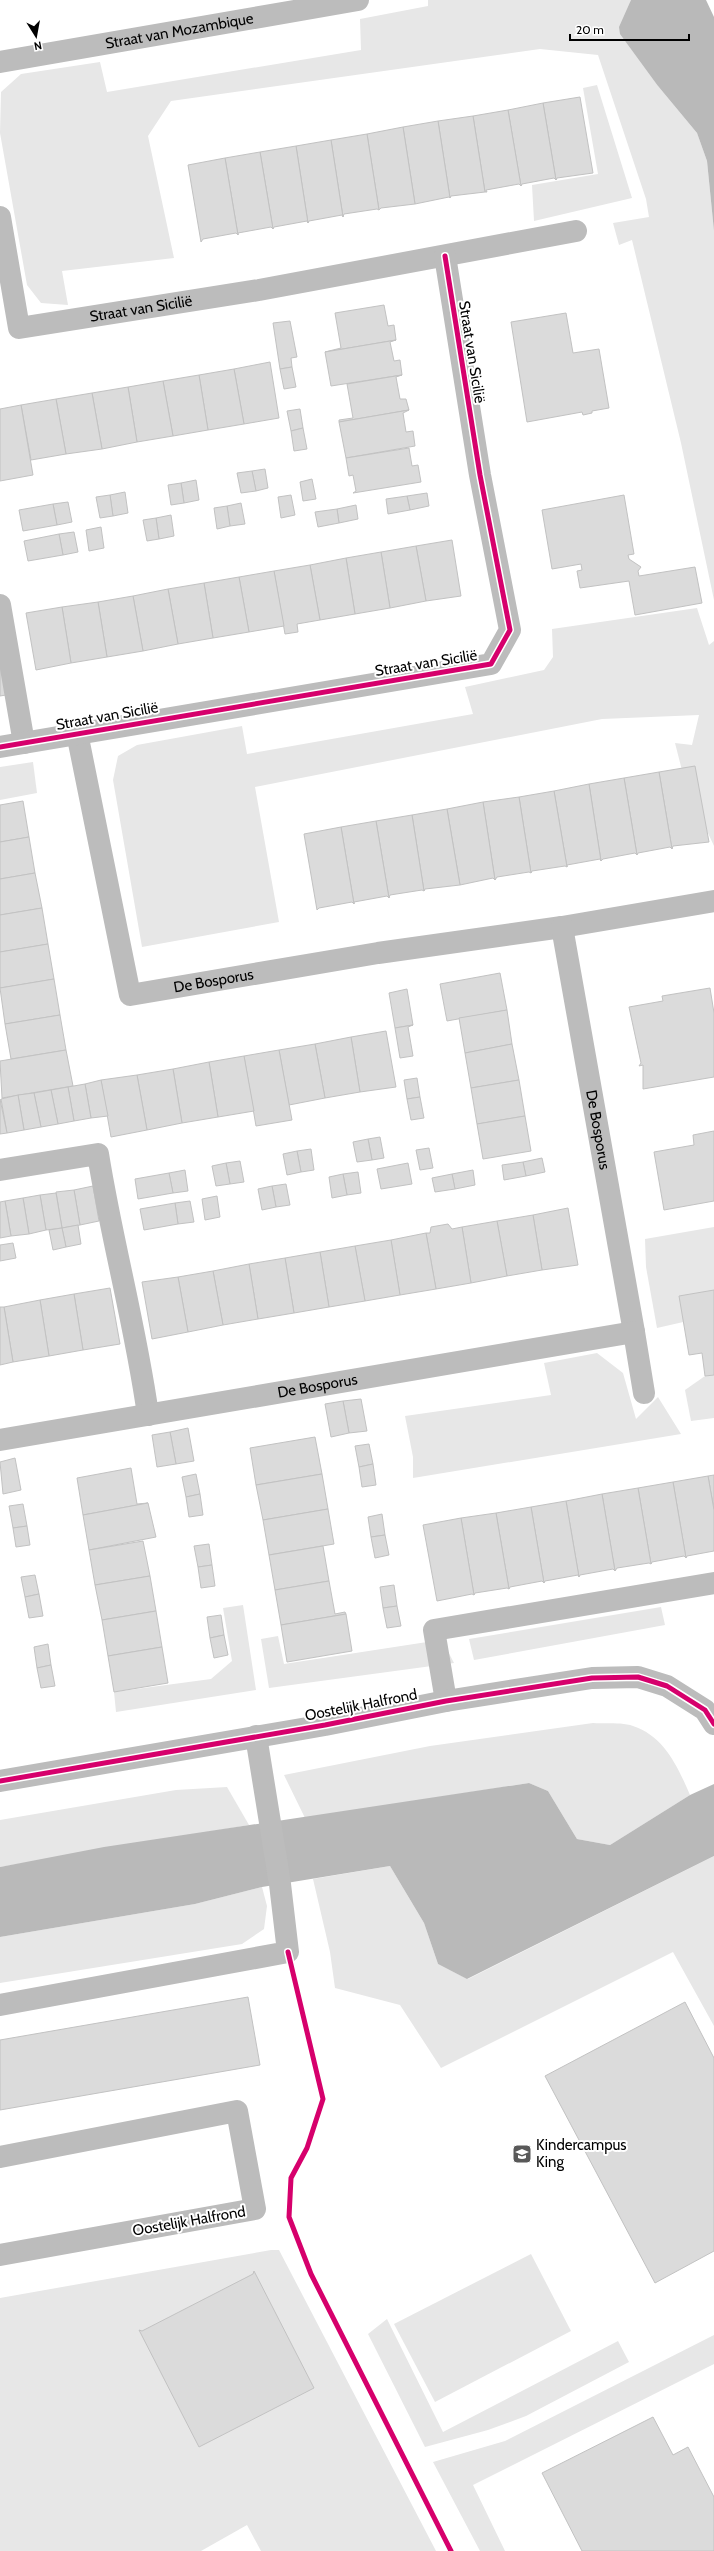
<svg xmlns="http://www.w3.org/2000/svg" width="714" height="2551" viewBox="0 0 714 2551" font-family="Cabin,sans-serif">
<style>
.green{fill:#e7e7e7}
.water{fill:#b9b9b9}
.building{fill:#dbdbdb;stroke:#c2c2c2}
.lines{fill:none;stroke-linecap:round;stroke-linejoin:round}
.minor{stroke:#bcbcbc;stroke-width:22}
.cycleway-casing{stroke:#fff;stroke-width:8}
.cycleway{stroke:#d6006c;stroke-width:5}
.labels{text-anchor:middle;stroke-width:4;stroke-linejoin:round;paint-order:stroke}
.street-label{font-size:15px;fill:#000;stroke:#fff}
.poi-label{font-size:15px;fill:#000;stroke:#fff;text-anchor:start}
</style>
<rect width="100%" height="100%" fill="#fff"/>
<!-- green -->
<g class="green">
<polygon points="428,0 631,0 629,7 658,86 697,133 707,161 714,231 714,600 681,443 632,240 619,245 613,223 649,217 646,199 598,55 540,49 171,101 148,136 174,258 62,271 68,305 41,303 27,285 0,133 1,92 21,74 100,62 107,92 361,50 360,19 428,6"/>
<polygon points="597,85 632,198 534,221 532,185 598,174 583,88"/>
<polygon points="697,608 709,645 714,641 714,846 686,786 675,743 692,745 699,715 602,719 255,787 279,922 142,947 113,780 118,756 137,745 242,726 247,754 473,714 465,687 544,670 553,657 552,629"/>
<polygon points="33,762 37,793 0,800 0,767"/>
<polygon points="714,1227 714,1315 657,1328 646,1267 645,1239"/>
<polygon points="597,1353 623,1373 636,1419 658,1397 681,1434 413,1478 413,1457 405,1416 551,1395 544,1363"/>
<polygon points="714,1375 714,1418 691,1421 685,1390 705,1376"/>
<polygon points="243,1605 256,1690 116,1712 114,1692 211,1679 232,1661 223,1608"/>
<polygon points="661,1607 665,1625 474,1660 469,1639"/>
<polygon points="278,1636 284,1664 427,1642 443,1642 454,1663 269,1688 261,1639"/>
<path d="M593 1723C605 1724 622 1722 633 1726 664 1736 678 1767 690 1795L610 1845 577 1839 548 1791 529 1783 305 1818 284 1775 430 1746Z"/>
<polygon points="227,1787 249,1825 0,1867 0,1820 176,1790"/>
<polygon points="714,1856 714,2026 673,1952 441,2068 400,2005 335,1988 330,1952 313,1879 390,1866 424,1923 438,1964 468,1979"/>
<polygon points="262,1887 267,1906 264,1929 242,1944 0,1983 0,1937 195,1904"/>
<polygon points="271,2250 279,2250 436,2551 261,2551 247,2525 201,2551 0,2551 0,2298"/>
<polygon points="531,2254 571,2331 435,2402 394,2324"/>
<polygon points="387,2319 443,2432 618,2341 629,2362 526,2416 488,2430 425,2447 368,2334"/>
<polygon points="714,2335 714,2364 473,2485 505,2551 480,2551 433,2462 505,2441"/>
</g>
<!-- water -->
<g class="water">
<polygon points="631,0 706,0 714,17 714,231 707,161 697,133 658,86 620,34 619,27"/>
<polygon points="529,1783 548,1791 577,1839 610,1845 690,1795 714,1784 714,1856 467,1979 438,1964 424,1923 390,1866 262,1887 195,1904 0,1937 0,1867 104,1847"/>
</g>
<!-- building -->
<g class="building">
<polygon points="580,97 593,173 557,178 556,180 543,103"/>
<polygon points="543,103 556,180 554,178 522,184 521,186 508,110"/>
<polygon points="508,110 521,186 519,184 486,190 487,192 485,192 473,116"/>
<polygon points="473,116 485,192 451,196 450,198 438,121"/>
<polygon points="438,121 450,198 449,197 415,204 403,127"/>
<polygon points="403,127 415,204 381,208 379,210 367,134"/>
<polygon points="367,134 379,210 377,209 344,214 343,217 331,140"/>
<polygon points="331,140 343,217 342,215 309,221 308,223 296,146"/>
<polygon points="296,146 308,223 307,221 274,227 273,229 260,152"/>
<polygon points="260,152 273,229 271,227 238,233 238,235 225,158"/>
<polygon points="225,158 238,235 236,233 203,239 201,242 188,165"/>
<polygon points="384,305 388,326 394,325 396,340 325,352 341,348 335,313"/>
<polygon points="566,313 573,353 599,349 609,408 592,411 592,413 583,415 582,412 527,422 511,322"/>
<polygon points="290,321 297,357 291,358 292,367 280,369 273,323"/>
<polygon points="396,340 390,342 394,361 400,360 402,375 331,386 325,352"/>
<polygon points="270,362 279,418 244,424 234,369"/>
<polygon points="292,367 296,387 284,389 280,369"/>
<polygon points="234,369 244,424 208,430 199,375"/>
<polygon points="199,375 208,430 173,436 163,381"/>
<polygon points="402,375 396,377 400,399 406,399 409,410 339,422 339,420 353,418 347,384"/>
<polygon points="163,381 173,436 137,442 128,387"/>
<polygon points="128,387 137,442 102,449 92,393"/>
<polygon points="92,393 102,449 66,454 56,399"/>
<polygon points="56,399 66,454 31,460 21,405"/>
<polygon points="21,405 33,475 0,481 0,409"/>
<polygon points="300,409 303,428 291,431 287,411"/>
<polygon points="409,410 403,413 406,432 413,431 415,446 346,458 339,422"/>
<polygon points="303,428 307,449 294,451 291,431"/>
<polygon points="409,448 412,466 418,465 421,482 353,493 356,491 353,475 349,476 346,458"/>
<polygon points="265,469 268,488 256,491 252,471"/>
<polygon points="252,471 256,491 241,493 237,473"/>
<polygon points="312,479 316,499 303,501 300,482"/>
<polygon points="196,480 199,500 184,503 181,483"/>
<polygon points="181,483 184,503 171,505 168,485"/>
<polygon points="125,492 128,513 113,516 110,495"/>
<polygon points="427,493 429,506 410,510 407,496"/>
<polygon points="110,495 113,516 100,518 96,497"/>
<polygon points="291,495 295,515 281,518 278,497"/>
<polygon points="624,495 634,554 628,555 629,559 641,567 638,571 639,576 695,567 702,603 635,615 629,581 580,588 577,571 582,570 581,564 552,569 542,510"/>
<polygon points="407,496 410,510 388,514 386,499"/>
<polygon points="68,502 72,522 57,525 53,504"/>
<polygon points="241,503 245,524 230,526 227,506"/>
<polygon points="53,504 57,525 23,531 19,510"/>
<polygon points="356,505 358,519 339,523 337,509"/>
<polygon points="227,506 230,526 217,529 214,508"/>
<polygon points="337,509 339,523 318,527 315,512"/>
<polygon points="171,515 174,536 159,539 156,518"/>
<polygon points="156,518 159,539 147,541 143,520"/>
<polygon points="101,527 104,548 89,551 86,530"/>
<polygon points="74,532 78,552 63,555 59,534"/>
<polygon points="59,534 63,555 28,561 24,541"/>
<polygon points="452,540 461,596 426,601 416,546"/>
<polygon points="416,546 426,601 390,608 381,552"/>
<polygon points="381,552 390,608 355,614 346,558"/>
<polygon points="346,558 355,614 320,620 310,565"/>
<polygon points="310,565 320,620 297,624 298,632 285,634 274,571"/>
<polygon points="274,571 284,626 249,632 239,577"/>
<polygon points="239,577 249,632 213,638 204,583"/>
<polygon points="204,583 213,638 178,644 168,589"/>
<polygon points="168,589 178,644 143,651 133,596"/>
<polygon points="133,596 143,651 107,657 98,602"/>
<polygon points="98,602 107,657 71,663 62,607"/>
<polygon points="62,607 71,663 36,670 26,613"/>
<polygon points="0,653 6,695 0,696"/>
<polygon points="695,766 709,842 673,846 672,849 659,772"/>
<polygon points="659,772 672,849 670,847 638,853 637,855 624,778"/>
<polygon points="624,778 637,855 635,853 603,859 601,861 589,784"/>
<polygon points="589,784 601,861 600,859 567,865 567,867 554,791"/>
<polygon points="554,791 567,867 565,866 532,871 531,873 519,797"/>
<polygon points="519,797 531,873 529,872 497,877 495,880 483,802"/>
<polygon points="23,801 29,837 0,842 0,805"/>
<polygon points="483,802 495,880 493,878 460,885 447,809"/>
<polygon points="447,809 460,885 425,889 424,891 412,815"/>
<polygon points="412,815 424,891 422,890 390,895 389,898 376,821"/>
<polygon points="376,821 389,898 387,896 354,902 354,904 341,827"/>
<polygon points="341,827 354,904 352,902 319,908 317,910 304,834"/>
<polygon points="29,837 35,873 0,879 0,842"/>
<polygon points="35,873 42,908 0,915 0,879"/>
<polygon points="42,908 48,944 0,952 0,915"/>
<polygon points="48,944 54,979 0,988 0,952"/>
<polygon points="500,973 507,1010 447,1021 440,984"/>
<polygon points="54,979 60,1015 5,1024 0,988"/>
<polygon points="710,988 714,1013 714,1077 643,1089 643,1065 639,1066 641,1063 629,1007 663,1001 662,996"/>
<polygon points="407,989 413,1025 395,1028 389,993"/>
<polygon points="507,1010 512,1044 465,1053 459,1018"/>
<polygon points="60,1015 66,1050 11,1059 5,1024"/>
<polygon points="413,1025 408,1027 413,1056 400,1058 395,1028"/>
<polygon points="386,1031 396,1087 360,1092 351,1037"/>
<polygon points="351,1037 360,1092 325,1098 315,1044"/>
<polygon points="315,1044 325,1098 289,1105 279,1050"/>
<polygon points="512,1044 519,1080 471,1088 465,1053"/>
<polygon points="66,1050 73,1086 2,1098 0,1061"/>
<polygon points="279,1050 292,1120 256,1126 244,1056"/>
<polygon points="244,1056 254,1111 218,1117 209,1062"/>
<polygon points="209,1062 218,1117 182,1123 173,1069"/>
<polygon points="173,1069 182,1123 147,1130 137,1075"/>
<polygon points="137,1075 147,1130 111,1137 101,1080"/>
<polygon points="417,1078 420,1097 407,1099 404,1080"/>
<polygon points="101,1080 108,1116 91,1118 85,1084"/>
<polygon points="519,1080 525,1116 477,1124 471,1088"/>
<polygon points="85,1084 91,1118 74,1121 68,1087"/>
<polygon points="68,1087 74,1121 58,1124 51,1090"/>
<polygon points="51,1090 58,1124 41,1127 34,1093"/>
<polygon points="34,1093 41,1127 24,1130 18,1095"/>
<polygon points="18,1095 24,1130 7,1133 1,1099"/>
<polygon points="420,1097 424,1118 411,1120 407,1099"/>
<polygon points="0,1099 7,1133 0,1134"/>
<polygon points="525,1116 531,1151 483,1159 477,1124"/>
<polygon points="714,1131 714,1201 664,1210 654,1152 694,1145 693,1135"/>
<polygon points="380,1137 384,1158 372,1160 368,1139"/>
<polygon points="368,1139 372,1160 357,1162 353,1142"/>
<polygon points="429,1148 433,1168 420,1170 416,1150"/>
<polygon points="311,1149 314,1170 301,1172 297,1151"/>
<polygon points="297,1151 301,1172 287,1175 283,1154"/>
<polygon points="542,1158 545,1172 526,1176 523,1162"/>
<polygon points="240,1161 244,1182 230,1184 226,1163"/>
<polygon points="523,1162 526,1176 504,1180 502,1165"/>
<polygon points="226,1163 230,1184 216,1186 212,1166"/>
<polygon points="408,1163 412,1184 381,1189 377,1169"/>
<polygon points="185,1170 188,1191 173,1193 169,1173"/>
<polygon points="473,1170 475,1185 455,1189 452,1174"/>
<polygon points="358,1172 361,1193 347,1195 343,1174"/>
<polygon points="169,1173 173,1193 138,1199 135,1179"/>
<polygon points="343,1174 347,1195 332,1198 329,1177"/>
<polygon points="452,1174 455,1189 435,1192 432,1178"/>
<polygon points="286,1184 290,1205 276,1207 272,1186"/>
<polygon points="93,1186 99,1221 80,1225 74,1190"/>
<polygon points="272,1186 276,1207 262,1210 258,1189"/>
<polygon points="74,1190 80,1225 62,1228 56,1192"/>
<polygon points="56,1193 62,1228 46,1230 40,1195"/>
<polygon points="40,1195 46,1230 29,1234 23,1198"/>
<polygon points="217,1196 220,1217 205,1220 202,1199"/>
<polygon points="23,1198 29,1234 11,1236 5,1201"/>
<polygon points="5,1201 11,1236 0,1238 0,1202"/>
<polygon points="190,1201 194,1222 178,1224 175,1203"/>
<polygon points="175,1203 178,1224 144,1230 140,1209"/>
<polygon points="568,1208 578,1265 542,1270 533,1215"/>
<polygon points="533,1215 542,1270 507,1276 497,1221"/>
<polygon points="497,1221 507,1276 471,1283 462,1227"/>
<polygon points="448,1224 452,1229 462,1227 471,1283 436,1289 426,1233 430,1233 431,1227"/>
<polygon points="78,1225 81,1244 66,1247 62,1228"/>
<polygon points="62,1228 66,1247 53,1250 49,1230"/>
<polygon points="426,1233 436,1289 400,1295 391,1240"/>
<polygon points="391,1240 400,1295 365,1301 355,1246"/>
<polygon points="13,1243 16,1258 0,1261 0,1245"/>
<polygon points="355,1246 365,1301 329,1307 320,1252"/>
<polygon points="320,1252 329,1307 294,1313 285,1258"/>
<polygon points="285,1258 294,1313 258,1319 249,1264"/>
<polygon points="249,1264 258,1319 223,1325 213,1271"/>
<polygon points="213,1271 223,1325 188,1332 178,1277"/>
<polygon points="178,1277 188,1332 152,1339 142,1282"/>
<polygon points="110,1288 120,1344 83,1350 74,1294"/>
<polygon points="714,1290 714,1375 705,1376 702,1353 689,1355 679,1296"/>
<polygon points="74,1294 83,1350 49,1356 40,1300"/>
<polygon points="40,1300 49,1356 13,1362 4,1307"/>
<polygon points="0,1307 4,1307 13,1362 0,1365"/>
<polygon points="361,1399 367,1431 349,1433 343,1401"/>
<polygon points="343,1401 349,1433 331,1437 325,1404"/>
<polygon points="188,1428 194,1461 176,1464 170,1432"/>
<polygon points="170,1432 176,1464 157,1467 152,1435"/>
<polygon points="315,1437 322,1474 256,1485 250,1448"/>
<polygon points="369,1444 373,1464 359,1467 355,1446"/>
<polygon points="15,1458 21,1490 3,1494 0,1462"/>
<polygon points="373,1464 376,1485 362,1487 359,1467"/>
<polygon points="131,1468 137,1504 148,1503 83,1515 77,1478"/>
<polygon points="196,1474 200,1494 186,1497 182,1477"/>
<polygon points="322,1474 328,1509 263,1520 256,1485"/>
<polygon points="714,1475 714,1510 708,1476"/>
<polygon points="708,1476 714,1510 714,1551 687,1556 686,1558 673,1482"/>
<polygon points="673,1482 686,1558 684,1556 652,1562 651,1564 638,1488"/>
<polygon points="638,1488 651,1564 649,1563 617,1568 615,1571 602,1494"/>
<polygon points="200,1494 203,1515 189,1517 186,1497"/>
<polygon points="602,1494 615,1571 613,1569 580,1575 579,1577 566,1501"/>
<polygon points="566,1501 579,1577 578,1575 545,1581 544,1583 531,1507"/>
<polygon points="148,1503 156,1537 89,1550 83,1515"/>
<polygon points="23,1504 27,1526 13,1528 9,1506"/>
<polygon points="531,1507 544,1583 542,1581 510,1587 509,1589 496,1513"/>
<polygon points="328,1509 334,1544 269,1555 263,1520"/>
<polygon points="496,1513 509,1589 507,1588 475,1593 474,1595 461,1518"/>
<polygon points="382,1514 385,1535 371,1537 368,1517"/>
<polygon points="461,1518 474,1595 472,1594 437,1601 423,1525"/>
<polygon points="27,1526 30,1545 16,1547 13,1528"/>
<polygon points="385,1535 389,1555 375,1558 371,1537"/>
<polygon points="143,1541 150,1576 95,1585 89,1550"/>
<polygon points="209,1544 212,1565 198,1567 194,1546"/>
<polygon points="323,1546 329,1581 275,1590 269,1555"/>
<polygon points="212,1565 215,1586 201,1588 198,1567"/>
<polygon points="35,1575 39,1594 25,1597 21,1577"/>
<polygon points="150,1576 156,1611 102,1620 95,1585"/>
<polygon points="329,1581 335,1614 345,1612 346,1614 281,1625 275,1590"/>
<polygon points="394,1585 397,1606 383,1608 380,1587"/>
<polygon points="39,1594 43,1616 29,1618 25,1597"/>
<polygon points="397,1606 401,1626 387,1628 383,1608"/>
<polygon points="156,1611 162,1647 108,1656 102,1620"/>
<polygon points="346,1614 352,1651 287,1662 281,1625"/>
<polygon points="221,1615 224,1635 210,1638 207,1617"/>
<polygon points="224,1635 228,1655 214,1658 210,1638"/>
<polygon points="48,1644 51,1665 37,1668 34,1647"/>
<polygon points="162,1647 168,1683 114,1692 108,1656"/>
<polygon points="51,1665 55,1686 41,1688 37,1668"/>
<polygon points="248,1997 260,2065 0,2110 0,2040"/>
<polygon points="685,2002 714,2058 714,2251 655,2283 545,2076"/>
<polygon points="254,2271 314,2388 199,2447 139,2330 142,2331 253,2274"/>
<polygon points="653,2417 673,2455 688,2447 714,2497 714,2551 582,2551 542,2473"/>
</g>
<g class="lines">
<!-- minor -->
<g class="minor">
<path id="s1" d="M0 62 358 0"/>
<path id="s2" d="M0 217 19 328 259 290 576 231"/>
<polyline points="0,605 24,743"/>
<path id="s3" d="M77 733 130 995 378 953 562 927 714 901"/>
<polyline points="0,747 491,664 510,630 480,475 445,256"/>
<path id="s4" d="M562 927 634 1332"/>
<path d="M0 1170 98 1154C112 1242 136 1327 148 1415"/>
<path id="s5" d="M0 1440 634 1332 644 1393"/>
<polyline points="446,1701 434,1630 714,1583"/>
<polyline points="0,1781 325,1725 446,1701 592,1678 638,1677 667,1686 705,1710 714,1724"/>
<polyline points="0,2005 288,1952 280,1884 256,1736"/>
<polyline points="0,2157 237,2111 255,2209 0,2255"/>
</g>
<!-- cycleway casing -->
<g class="cycleway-casing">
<g id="cycleway">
<polyline points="0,747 491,664 510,630 480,475 445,256"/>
<polyline points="0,1781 325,1725 446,1701 592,1678 638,1677 667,1686 705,1710 714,1724"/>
<polyline points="288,1952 323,2099 307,2148 291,2178 289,2217 311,2274 451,2551"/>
</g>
</g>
<!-- cycleway -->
<use href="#cycleway" class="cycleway"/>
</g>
<!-- icons -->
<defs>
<g id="school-square" transform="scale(1)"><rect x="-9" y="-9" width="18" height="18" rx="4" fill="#595959" stroke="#fff"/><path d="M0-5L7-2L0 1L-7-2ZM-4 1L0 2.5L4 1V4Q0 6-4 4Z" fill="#fff"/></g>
</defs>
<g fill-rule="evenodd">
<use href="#school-square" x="522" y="2154"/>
</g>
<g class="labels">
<!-- street labels -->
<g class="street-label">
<text dy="5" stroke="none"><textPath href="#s1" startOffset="182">Straat van Mozambique</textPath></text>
<text dy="5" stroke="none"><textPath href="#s2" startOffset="236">Straat van Sicilië</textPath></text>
<text transform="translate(472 352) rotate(81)" y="5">Straat van Sicilië</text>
<text transform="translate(426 663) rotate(-9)" y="5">Straat van Sicilië</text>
<text transform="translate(107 716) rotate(-10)" y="5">Straat van Sicilië</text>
<text dy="5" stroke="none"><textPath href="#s3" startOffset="352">De Bosporus</textPath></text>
<text dy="5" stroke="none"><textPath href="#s4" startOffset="206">De Bosporus</textPath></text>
<text dy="5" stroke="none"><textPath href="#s5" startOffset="322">De Bosporus</textPath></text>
<text transform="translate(361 1705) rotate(-11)" y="5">Oostelijk Halfrond</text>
<text transform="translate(189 2221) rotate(-10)" y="5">Oostelijk Halfrond</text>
</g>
<!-- poi labels -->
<g class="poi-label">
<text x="536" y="2150">Kindercampus<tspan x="536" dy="17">King</tspan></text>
</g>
</g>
<!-- north arrow -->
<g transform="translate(36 36) rotate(169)" stroke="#ffffff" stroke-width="3" paint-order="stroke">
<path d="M0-3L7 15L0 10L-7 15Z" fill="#000000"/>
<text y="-6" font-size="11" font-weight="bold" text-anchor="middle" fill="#000000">N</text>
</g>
<!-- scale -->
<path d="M570 34v6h119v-6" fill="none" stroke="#000000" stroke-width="2"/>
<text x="576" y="34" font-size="12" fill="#000000" stroke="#ffffff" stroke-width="3" paint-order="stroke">20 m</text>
</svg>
